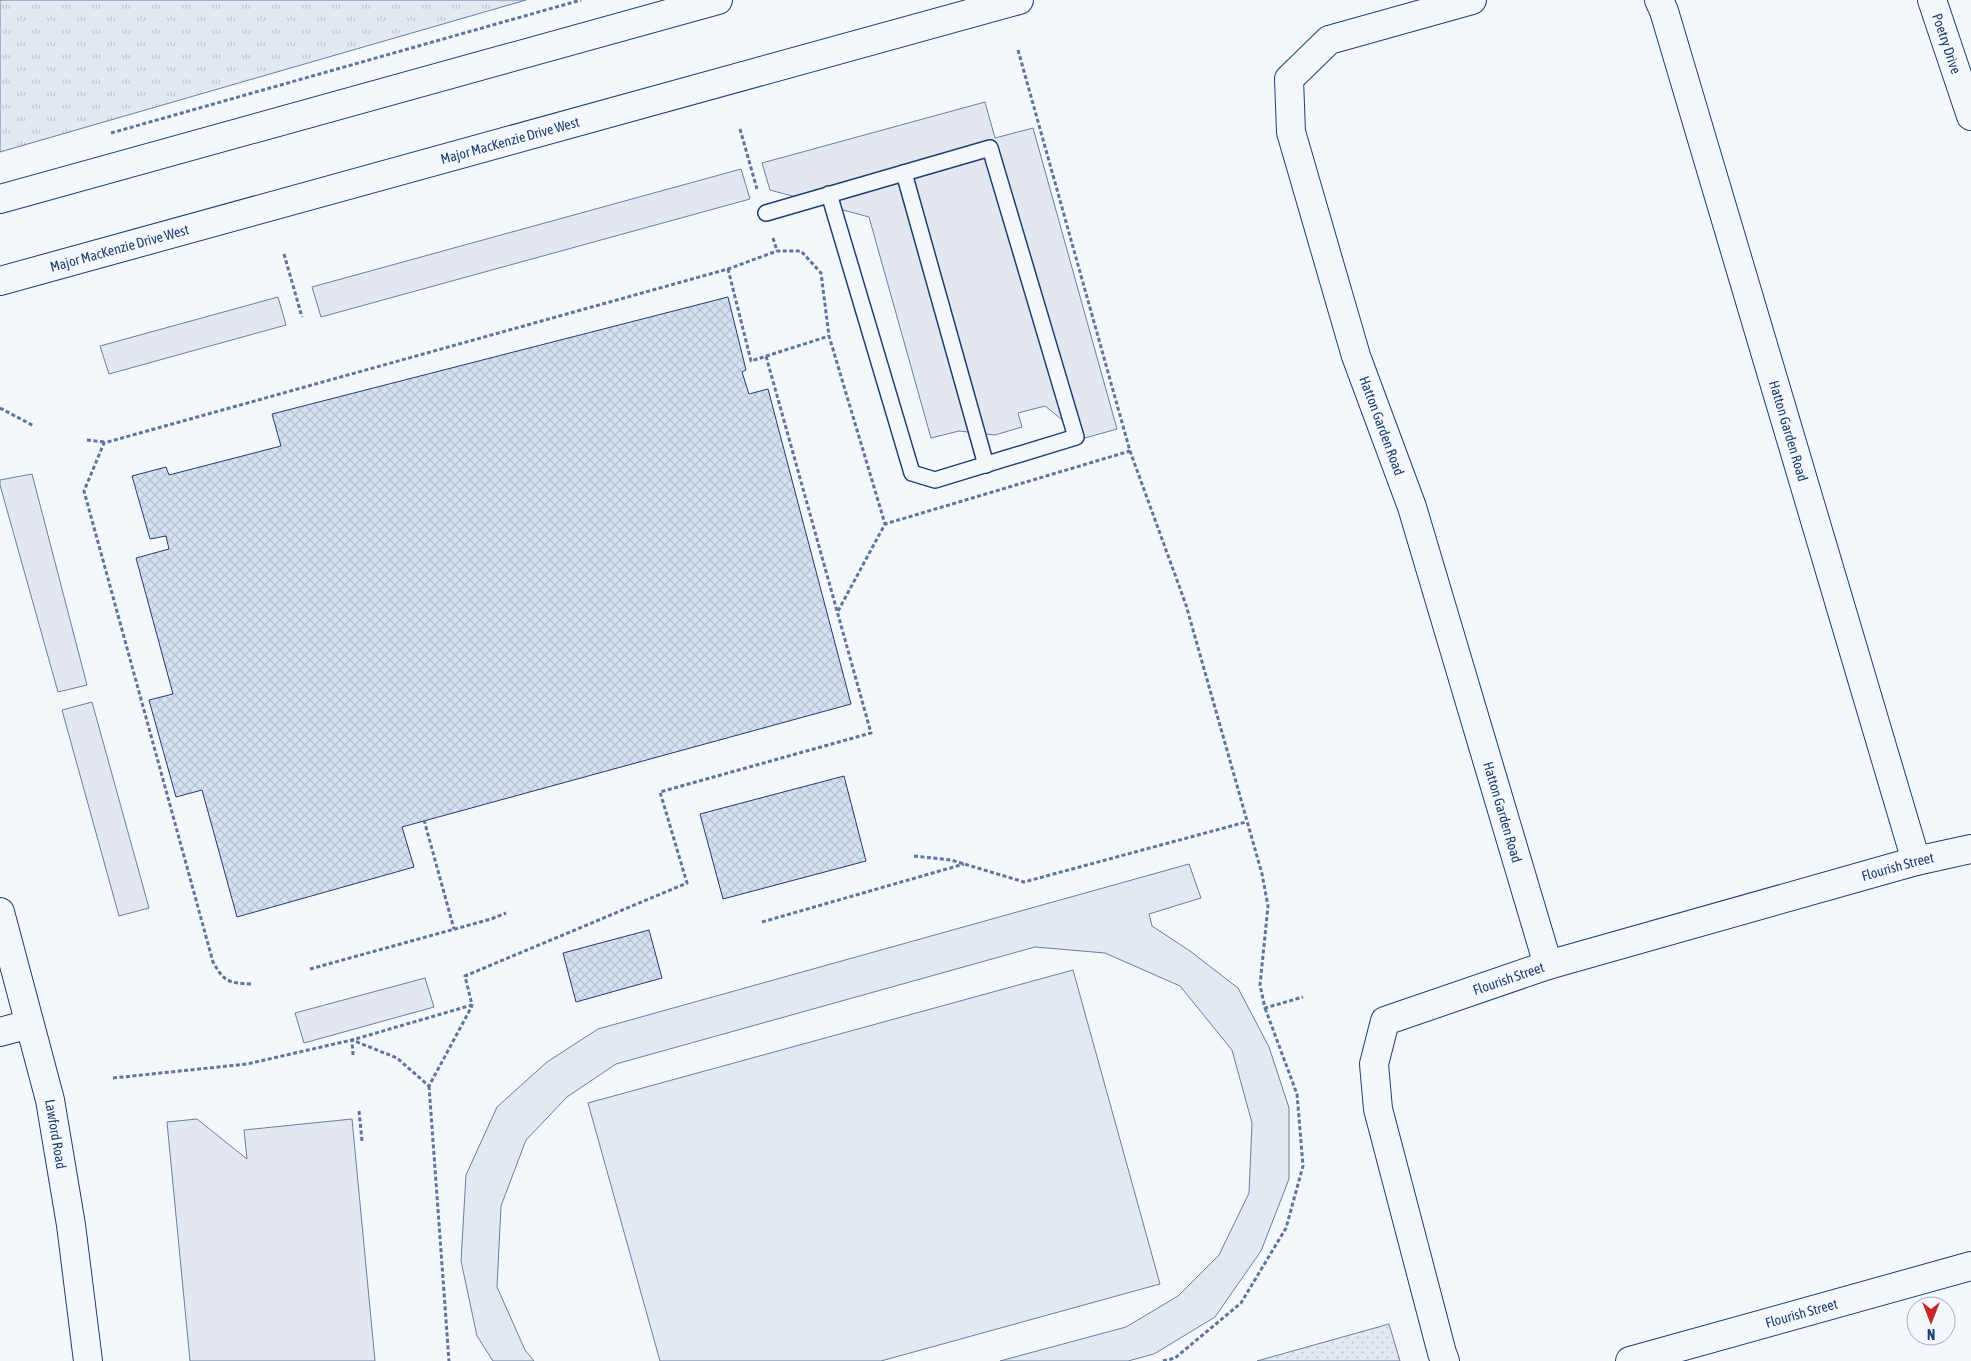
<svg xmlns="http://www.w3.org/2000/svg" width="1971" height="1361" viewBox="0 0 1971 1361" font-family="'Asap Condensed',sans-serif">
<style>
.grass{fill:url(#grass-tufts);stroke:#687fa3}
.park{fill:url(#park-dots);stroke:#687fa3}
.pitch{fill:#e3e9f0;stroke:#687fa3}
.parking{fill:#e3e8f0;stroke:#687fa3}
.building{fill:url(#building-cross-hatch);stroke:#1d3f73}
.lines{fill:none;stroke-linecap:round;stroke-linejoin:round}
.service-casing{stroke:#1d3f73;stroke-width:18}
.minor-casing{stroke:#1d3f73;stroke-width:30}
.tertiary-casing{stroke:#1d3f73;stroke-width:30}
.primary-casing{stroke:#1d3f73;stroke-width:30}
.path{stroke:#5e769c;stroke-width:3;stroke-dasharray:4 2.5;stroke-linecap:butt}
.service{stroke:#f4f7fb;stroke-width:15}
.minor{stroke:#f4f7fb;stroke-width:28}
.tertiary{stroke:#f4f7fb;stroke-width:28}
.primary{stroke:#f4f7fb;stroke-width:28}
.labels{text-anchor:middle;stroke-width:4;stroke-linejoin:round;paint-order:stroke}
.street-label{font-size:14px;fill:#1d3f73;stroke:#f4f7fb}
</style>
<defs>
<pattern id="grass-tufts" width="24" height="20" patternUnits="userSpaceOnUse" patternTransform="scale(1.25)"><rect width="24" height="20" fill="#e3e9f0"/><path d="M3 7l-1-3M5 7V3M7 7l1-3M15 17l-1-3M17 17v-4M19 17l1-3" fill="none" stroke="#c2c9d1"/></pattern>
<pattern id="park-dots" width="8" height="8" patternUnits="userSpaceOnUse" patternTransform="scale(1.25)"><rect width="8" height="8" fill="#e3e9f0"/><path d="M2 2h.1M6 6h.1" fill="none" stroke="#c2c9d1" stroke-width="1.8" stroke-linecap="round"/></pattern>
<pattern id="building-cross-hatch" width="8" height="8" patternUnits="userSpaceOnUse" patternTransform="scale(1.25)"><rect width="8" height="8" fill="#d5e0f0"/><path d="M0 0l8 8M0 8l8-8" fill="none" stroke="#b6c1d1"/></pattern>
</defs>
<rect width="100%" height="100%" fill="#f4f7fb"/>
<!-- grass -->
<polygon class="grass" points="0,0 526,0 0,152"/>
<!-- park -->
<polygon class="park" points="1389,1324 1400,1361 1257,1361"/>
<!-- pitch -->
<g class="pitch">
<polygon points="1189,864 1201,898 1149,914 1152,926 1190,951 1238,988 1269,1047 1289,1108 1289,1179 1261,1251 1215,1317 1154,1354 1128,1361 1000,1361 1126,1327 1178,1296 1219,1255 1249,1193 1252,1123 1232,1050 1180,986 1105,953 1035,947 616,1064 567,1097 526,1140 501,1206 497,1287 525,1350 534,1361 493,1361 477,1336 461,1261 466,1175 497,1107 547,1062 598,1029"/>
<polygon points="1073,970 1160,1284 881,1361 660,1361 588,1103"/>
</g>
<!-- parking -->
<g class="parking">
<polygon points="985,102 995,138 1033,128 1117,429 1085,438 1045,406 1018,413 1022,427 995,435 959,431 931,438 869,217 770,190 762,163"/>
<polygon points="741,169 750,199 321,317 312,287"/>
<polygon points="278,297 286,325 109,374 100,346"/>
<polygon points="32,474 87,685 58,692 0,485 0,480"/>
<polygon points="92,702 149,908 119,916 62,710"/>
<polygon points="425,978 434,1007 304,1043 295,1013"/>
<polygon points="197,1119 247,1159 244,1130 352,1119 375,1361 190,1361 167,1122"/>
</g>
<!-- building -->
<g class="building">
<polygon points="728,297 746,370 742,372 749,394 768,389 851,704 402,827 414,867 237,917 202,790 176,797 149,700 173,694 136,558 169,549 166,536 150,539 132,476 166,467 169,475 281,446 272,414"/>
<polygon points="844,776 866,861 723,899 700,814"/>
<polygon points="649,930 662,978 576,1002 563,953"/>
</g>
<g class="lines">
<!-- service casing -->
<g class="service-casing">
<g id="service">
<polyline points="904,173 986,465"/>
<polyline points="766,213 990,148 1076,437 935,480 912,473 829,194"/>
</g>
</g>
<!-- minor casing -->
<g class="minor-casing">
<g id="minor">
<path id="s1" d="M1472 0 1329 40 1289 79 1291 132 1356 356 1412 507 1548 965"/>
<path id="s2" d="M1659 0 1664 11 1916 861"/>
<path id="s3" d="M1932 0 1971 116"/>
<polyline points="0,1032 29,1024"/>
<path id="s4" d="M1445 1361 1442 1353 1378 1109 1374 1064 1385 1021 1548 965 1916 861 1971 849"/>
<path id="s5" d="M1630 1361 1971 1266"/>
</g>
</g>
<!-- tertiary casing -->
<g class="tertiary-casing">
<g id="tertiary">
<path id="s6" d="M0 912 50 1100 71 1225 88 1361"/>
</g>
</g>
<!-- primary casing -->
<g class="primary-casing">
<g id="primary">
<polyline points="0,199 718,0"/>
<path id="s7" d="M0 281 1019 0"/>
</g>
</g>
<!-- path -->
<g class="path">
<polyline points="1018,50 1130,451 1186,605 1262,874 1268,906 1260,985 1265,1008 1303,997"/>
<polyline points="740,129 757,189"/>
<polyline points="111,133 581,0"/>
<polyline points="773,238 777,251"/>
<polyline points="284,254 302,317"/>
<polyline points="728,269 751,361 829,336"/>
<polyline points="0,408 34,426"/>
<polyline points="87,440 104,442"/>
<polyline points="838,611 885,524 1130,451"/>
<polyline points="424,820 454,929"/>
<polyline points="914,856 951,860 1024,882 1246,822"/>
<polyline points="762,922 964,864"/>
<polyline points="310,969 491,919 506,913"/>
<path d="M251 984C229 983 224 982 213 962L84 491 104 443 728 269 777 251H801L821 273 829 336 885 524"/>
<polyline points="353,1055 352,1040 397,1058 429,1086 472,1006"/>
<polyline points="113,1078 247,1064 352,1040 472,1005 465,976 687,883 660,792 871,733 766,356"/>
<polyline points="429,1086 449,1361"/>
<polyline points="359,1111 362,1141"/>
<polyline points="1163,1361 1175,1358 1241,1303 1286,1228 1303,1166 1297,1094 1265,1008"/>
</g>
<!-- service -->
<use href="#service" class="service"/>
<!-- minor -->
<use href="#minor" class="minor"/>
<!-- tertiary -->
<use href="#tertiary" class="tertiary"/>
<!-- primary -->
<use href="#primary" class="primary"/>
</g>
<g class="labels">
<!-- street labels -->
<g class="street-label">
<text dy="5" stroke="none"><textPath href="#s3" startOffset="46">Poetry Drive</textPath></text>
<text dy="5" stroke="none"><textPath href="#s7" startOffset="529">Major MacKenzie Drive West</textPath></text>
<text dy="5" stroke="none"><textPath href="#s7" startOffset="124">Major MacKenzie Drive West</textPath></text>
<text dy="5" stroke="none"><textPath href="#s1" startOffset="565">Hatton Garden Road</textPath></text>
<text dy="5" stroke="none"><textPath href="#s2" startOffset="450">Hatton Garden Road</textPath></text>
<text dy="5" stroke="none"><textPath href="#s1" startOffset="970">Hatton Garden Road</textPath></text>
<text dy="5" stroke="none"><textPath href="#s4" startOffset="886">Flourish Street</textPath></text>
<text dy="5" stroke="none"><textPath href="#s4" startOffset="481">Flourish Street</textPath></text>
<text dy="5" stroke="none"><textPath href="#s6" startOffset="229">Lawford Road</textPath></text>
<text dy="5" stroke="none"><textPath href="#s5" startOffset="178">Flourish Street</textPath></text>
</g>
</g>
<!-- north arrow -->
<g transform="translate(1931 1321) rotate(180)"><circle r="24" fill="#f4f7fb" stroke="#9eadc5"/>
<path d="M0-4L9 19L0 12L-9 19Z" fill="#c62828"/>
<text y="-8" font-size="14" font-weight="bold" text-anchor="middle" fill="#1d3f73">N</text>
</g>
</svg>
